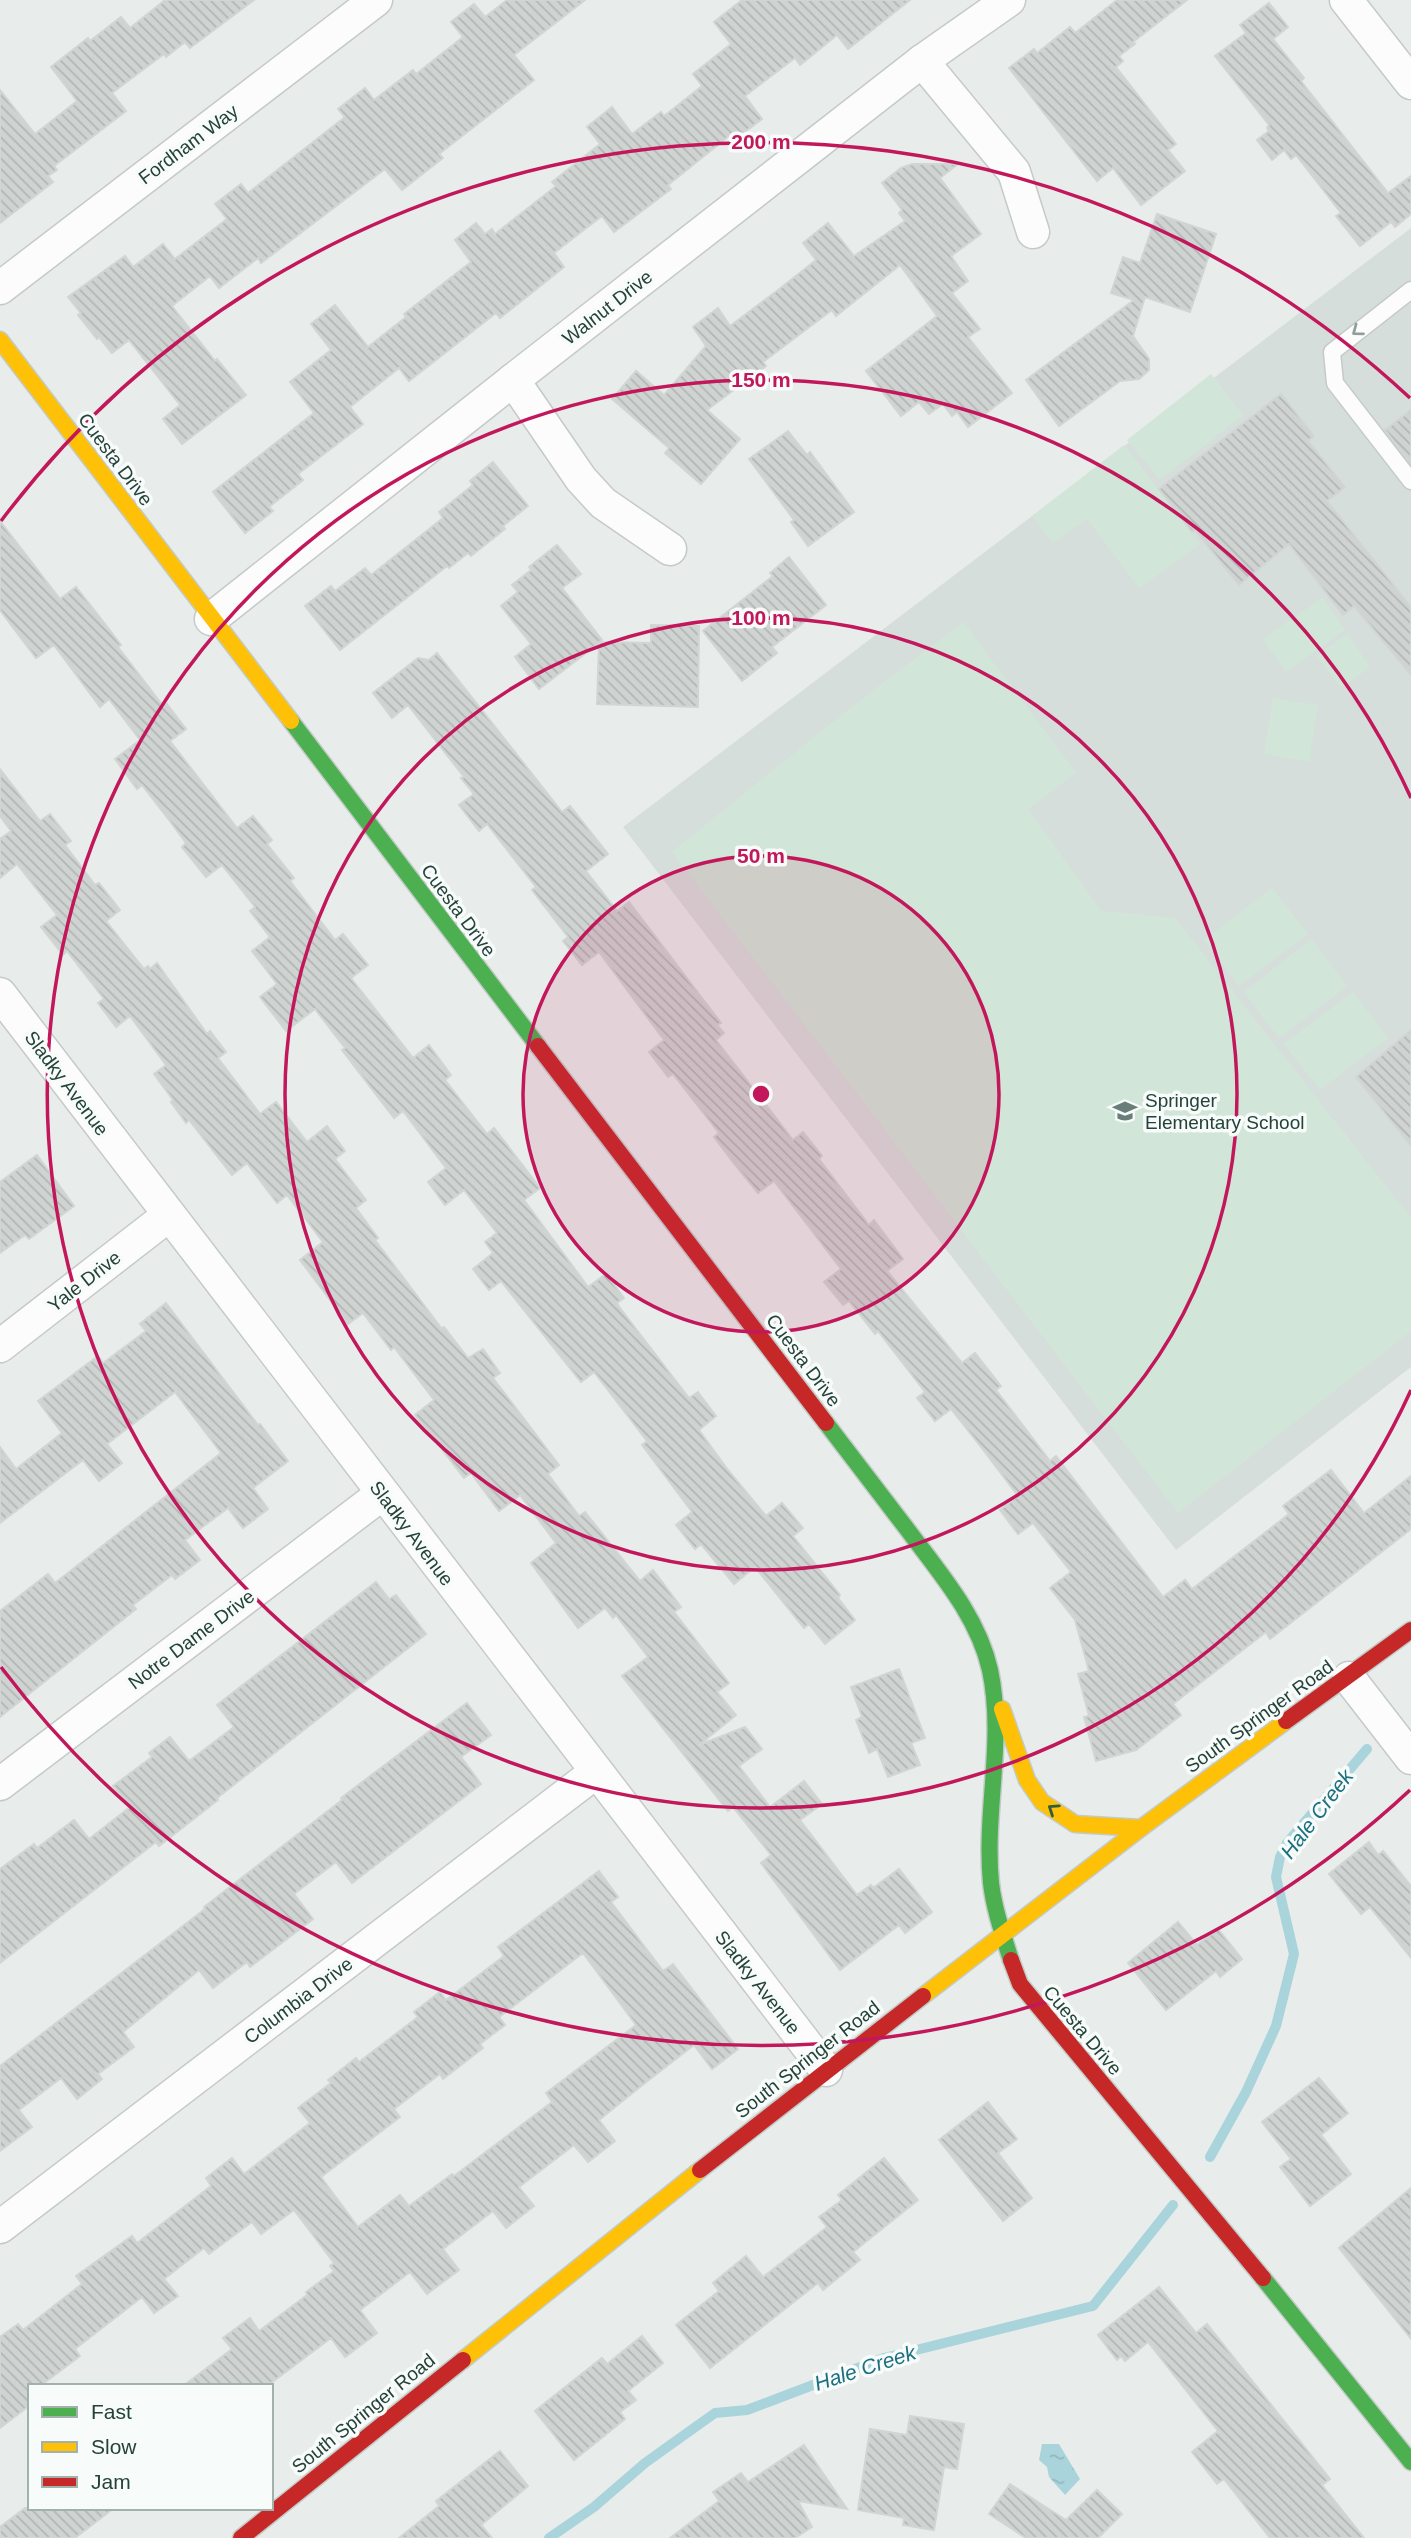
<svg xmlns="http://www.w3.org/2000/svg" width="1411" height="2538" viewBox="0 0 1411 2538" font-family="Arial,sans-serif">
<style>
.built{fill:#d6dedb}
.green{fill:#d1e6d8}
.water{fill:url(#water-ripples)}
.lines{fill:none;stroke-linecap:round;stroke-linejoin:round}
.stream{stroke:#a9d4db;stroke-width:10}
.building{fill:url(#building-back-hatch);stroke:#d1d6d4;stroke-width:2;fill-rule:evenodd}
.lane-casing{stroke:#c5cac8;stroke-width:19}
.street-casing{stroke:#c5cac8;stroke-width:35}
.fast-casing{stroke:#c3cbc8;stroke-width:19}
.slow-casing{stroke:#c3cbc8;stroke-width:19}
.jam-casing{stroke:#c3cbc8;stroke-width:19}
.lane{stroke:#fcfcfc;stroke-width:16}
.street{stroke:#fcfcfc;stroke-width:32}
.fast{stroke:#4caf50;stroke-width:16}
.slow{stroke:#ffc107;stroke-width:16}
.jam{stroke:#c62828;stroke-width:16}
.oneway{stroke:#909f9b}
.oneway2{stroke:#2e5d40}
.ring{fill:none;stroke:#c2185b;stroke-width:3.5}
.labels{text-anchor:middle;stroke-width:7;stroke-linejoin:round;paint-order:stroke}
.street-label{font-size:19px;fill:#24423a;stroke:#f7fbf9}
.poi-label{font-size:19px;fill:#24423a;stroke:#f7fbf9;text-anchor:start}
.water-label{font-size:21px;font-style:italic;fill:#1c6f80;stroke:#f7fbf9}
.centre{fill:#c2185b;stroke:#f7fbf9;stroke-width:3.5}
.ring-label{font-size:21px;text-anchor:middle;font-weight:bold;fill:#c2185b;stroke:#f7fbf9;stroke-width:7;stroke-linejoin:round;paint-order:stroke}
</style>
<defs>
<pattern id="water-ripples" width="26" height="14" patternUnits="userSpaceOnUse" patternTransform="scale(1.75)"><rect width="26" height="14" fill="#a9d4db"/><path d="M2 4q2-2 4 0t4 0M15 11q2-2 4 0t4 0" fill="none" stroke="#91b7bd"/></pattern>
<pattern id="building-back-hatch" width="6" height="6" patternUnits="userSpaceOnUse" patternTransform="scale(1.75)"><rect width="6" height="6" fill="#cfd4d2"/><path d="M-1 5l2 2M0 0l6 6M5-1l2 2" fill="none" stroke="#b2b7b5"/></pattern>
</defs>
<rect width="100%" height="100%" fill="#e8edeb"/>
<!-- built -->
<polygon class="built" points="1411,228 1411,1367 1176,1550 623,827"/>
<!-- green -->
<g class="green">
<polygon points="1211,374 1243,415 1160,480 1127,440"/>
<polygon points="1124,445 1200,544 1139,588 1087,519 1053,543 1032,516"/>
<polygon points="1322,598 1345,630 1286,672 1263,639"/>
<polygon points="963,622 1076,773 1028,809 1101,911 1175,918 1411,1218 1411,1331 1178,1513 672,852 839,717"/>
<polygon points="1347,634 1370,667 1341,688 1317,656"/>
<polygon points="1273,698 1318,705 1309,762 1264,754"/>
<polygon points="1272,888 1308,934 1239,986 1204,940"/>
<polygon points="1312,939 1347,986 1279,1038 1244,992"/>
<polygon points="1353,992 1388,1038 1320,1090 1284,1044"/>
</g>
<!-- water -->
<polygon class="water" points="1042,2444 1059,2444 1080,2479 1065,2495 1049,2477 1047,2467 1039,2460"/>
<g class="lines">
<!-- stream -->
<g class="stream">
<polyline points="1210,2157 1246,2092 1276,2026 1294,1954 1276,1877 1280,1857 1287,1843 1367,1749"/>
<polyline points="549,2538 594,2507 645,2463 715,2413 747,2410 884,2358 1093,2306 1173,2205"/>
</g>
</g>
<!-- building -->
<g class="building">
<polygon points="165,0 254,0 190,48 185,42 166,57 164,54 112,93 126,111 54,166 57,170 48,176 53,182 0,223 0,90 35,134 77,101 51,67 88,38 90,41 121,17 130,28"/>
<polygon points="507,0 585,0 514,55 534,80 439,154 443,158 402,190 385,169 261,263 258,258 219,288 210,276 172,306 215,361 217,359 246,395 182,444 163,419 180,405 129,340 112,353 99,337 97,339 78,315 81,313 68,297 125,256 133,267 163,244 175,259 227,219 215,204 241,184 248,193 345,117 338,109 365,88 374,100 413,70 416,74 463,37 451,22 474,4 485,17"/>
<polygon points="742,0 910,0 848,49 837,35 800,65 795,58 745,96 762,119 738,137 734,132 668,185 671,189 614,232 602,216 554,253 564,267 500,318 496,313 409,381 399,368 350,407 363,424 298,474 303,480 269,507 273,511 245,533 213,492 314,413 290,382 331,350 311,324 335,305 368,347 406,317 404,314 471,262 455,240 476,223 485,234 492,229 495,234 556,186 552,182 600,144 587,127 612,107 632,134 661,112 664,116 702,86 693,74 731,44 714,22"/>
<polygon points="1117,0 1187,0 1133,42 1135,44 1119,56 1123,61 1116,67 1176,144 1168,150 1185,171 1141,205 1113,168 1097,181 1009,68 1034,49 1037,53 1070,27 1075,33"/>
<polygon points="1269,3 1288,27 1273,39 1304,78 1301,81 1388,193 1411,176 1411,214 1395,227 1391,222 1360,246 1336,216 1341,213 1296,155 1291,159 1284,150 1272,160 1257,140 1269,131 1267,128 1269,125 1215,56 1246,33 1240,25"/>
<polygon points="912,164 958,164 940,178 981,234 951,256 968,281 952,293 980,329 968,337 1012,393 968,427 957,412 952,416 943,404 929,414 919,402 901,416 866,371 937,316 900,265 836,316 832,310 763,362 766,366 707,410 740,439 701,484 665,453 669,448 612,399 636,371 664,395 706,346 693,327 718,308 730,326 778,290 816,260 803,243 828,223 854,256 905,221 899,213 902,210 882,183 901,168"/>
<polygon points="1157,214 1216,234 1190,312 1145,297 1133,336 1149,359 1149,370 1139,379 1120,381 1059,426 1026,380 1134,300 1111,293 1123,257 1140,263"/>
<polygon points="1281,394 1314,436 1308,441 1345,487 1327,501 1411,607 1411,675 1354,606 1343,615 1289,544 1239,585 1195,530 1192,532 1159,489"/>
<polygon points="1411,410 1411,464 1385,430"/>
<polygon points="788,431 807,455 810,452 854,512 808,546 791,522 794,520 749,459"/>
<polygon points="493,462 528,506 503,526 505,529 471,556 468,553 449,568 447,566 340,650 305,606 331,586 335,591 365,568 371,575 443,518 439,512 473,485 470,481"/>
<polygon points="0,521 60,599 76,587 102,620 121,645 118,647 164,707 167,704 186,729 170,741 237,828 253,816 272,840 267,844 294,878 290,881 335,940 343,934 368,965 351,978 413,1058 429,1045 451,1075 445,1080 487,1134 494,1128 521,1163 540,1188 524,1200 588,1287 606,1274 624,1298 617,1303 620,1308 689,1398 698,1392 716,1416 699,1430 728,1470 766,1516 782,1503 803,1528 793,1536 840,1595 838,1598 855,1620 825,1644 809,1624 804,1628 755,1567 734,1584 701,1544 695,1549 676,1525 692,1512 642,1445 647,1441 594,1372 581,1382 501,1281 489,1290 473,1269 493,1253 485,1242 497,1233 464,1190 445,1205 428,1182 446,1168 403,1111 394,1118 342,1050 345,1048 315,1009 286,1031 260,997 277,984 252,951 270,937 250,911 255,907 222,865 206,877 182,847 186,843 169,820 142,785 137,789 115,759 140,740 109,699 100,707 54,645 36,658 0,610"/>
<polygon points="557,545 581,574 562,588 602,640 599,642 651,643 651,625 699,626 698,707 597,704 599,643 539,689 515,657 531,644 501,606 518,592 512,585 531,570 529,567"/>
<polygon points="789,557 826,605 772,647 777,653 742,681 703,631 773,576 770,573"/>
<polygon points="437,653 562,812 570,806 608,854 586,871 617,911 629,902 721,1023 717,1025 724,1033 716,1040 793,1140 803,1132 822,1156 819,1159 869,1225 874,1220 903,1259 887,1271 962,1363 975,1353 1001,1386 996,1390 1018,1419 1050,1461 1056,1456 1163,1597 1185,1580 1192,1589 1289,1514 1283,1506 1331,1470 1364,1513 1411,1476 1411,1529 1270,1639 1266,1632 1173,1704 1181,1715 1136,1750 1096,1761 1084,1717 1089,1716 1078,1674 1089,1671 1075,1620 1050,1588 1071,1572 1033,1523 1018,1534 1000,1510 1018,1496 981,1447 951,1409 935,1421 917,1398 925,1392 878,1331 875,1334 849,1301 843,1305 824,1282 841,1269 774,1181 758,1193 732,1161 714,1137 719,1133 673,1074 668,1077 649,1052 664,1040 599,952 582,965 563,941 568,937 532,890 536,887 487,824 479,831 459,805 474,794 461,778 464,777 408,705 392,718 373,693 418,658 429,660"/>
<polygon points="0,769 40,821 50,814 71,841 65,845 95,885 99,883 120,910 106,921 144,969 148,966 150,969 157,963 207,1034 210,1031 226,1052 218,1058 260,1114 276,1102 307,1142 327,1126 345,1151 335,1159 366,1200 356,1208 378,1238 375,1240 442,1329 444,1327 468,1358 483,1349 500,1373 493,1378 559,1465 548,1474 579,1516 585,1512 640,1581 653,1570 681,1607 674,1612 729,1683 717,1692 736,1715 699,1745 745,1727 762,1749 739,1766 770,1807 804,1781 822,1804 800,1820 857,1895 871,1885 873,1888 899,1869 932,1912 905,1933 899,1925 840,1970 761,1863 771,1855 733,1807 728,1811 622,1676 648,1657 616,1615 613,1618 605,1608 578,1628 531,1563 556,1543 520,1495 499,1511 471,1473 464,1478 415,1415 434,1400 394,1347 391,1350 363,1313 348,1324 300,1260 323,1242 287,1195 277,1203 247,1163 232,1175 189,1120 186,1123 171,1102 173,1100 154,1074 166,1065 130,1016 116,1027 98,1003 104,999 67,951 63,955 41,927 57,915 17,864 0,878 0,839 11,831 0,816"/>
<polygon points="1411,1030 1411,1146 1356,1077"/>
<polygon points="37,1155 74,1206 29,1239 25,1235 0,1253 0,1182"/>
<polygon points="166,1303 258,1425 260,1424 288,1461 253,1488 268,1509 243,1528 228,1508 185,1540 200,1560 175,1579 172,1575 133,1605 136,1609 0,1717 0,1611 48,1574 55,1583 221,1453 175,1392 107,1444 122,1463 99,1481 83,1460 0,1523 0,1447 16,1469 62,1433 38,1401 98,1356 103,1363 146,1331 140,1324"/>
<polygon points="376,1582 389,1599 396,1595 426,1634 217,1798 218,1800 159,1846 156,1842 0,1963 0,1869 34,1844 37,1848 74,1820 89,1839 130,1807 113,1786 152,1757 149,1753 170,1737 189,1761 234,1727 217,1705"/>
<polygon points="899,1669 925,1738 911,1743 920,1765 888,1777 877,1749 869,1753 856,1720 862,1717 851,1687"/>
<polygon points="467,1703 491,1735 461,1757 481,1784 352,1883 336,1862 294,1894 313,1919 250,1967 247,1962 213,1988 199,1970 123,2032 134,2047 98,2074 102,2079 77,2099 61,2078 19,2110 32,2127 0,2151 0,2066 205,1909 204,1907 342,1800 341,1798"/>
<polygon points="1369,1842 1378,1855 1383,1851 1411,1886 1411,1958 1370,1907 1361,1914 1329,1874"/>
<path d="M599 1871 618 1897 611 1902 663 1971 673 1964 738 2049 712 2069 694 2045 645 2083 599 2120 615 2141 588 2162 574 2145 519 2187 534 2206 506 2228 493 2211 443 2249 459 2270 427 2294 410 2272 360 2310 377 2333 345 2357 331 2338 267 2386H183L232 2349 223 2338 250 2318 259 2331 307 2295 306 2292 334 2271 330 2266 334 2263 294 2210 261 2234 252 2222 209 2254 204 2248 164 2279 178 2296 154 2313 142 2297 75 2349 80 2356 40 2386H30V2405L0 2428V2337L18 2324 23 2330 82 2284 76 2276 132 2236 137 2243 211 2186 206 2178 232 2158 244 2174 310 2123 298 2108 331 2083 328 2080 356 2058 359 2062 418 2017 414 2012 440 1992 446 2000 504 1956 498 1947ZM583 1953 636 2025 546 2093 552 2102 454 2176 452 2174 409 2206 400 2195 358 2227 321 2177 400 2117 394 2109 440 2074 443 2079 483 2048 480 2044 505 2025 499 2017Z"/>
<polygon points="1178,1922 1197,1945 1218,1929 1242,1959 1220,1977 1216,1971 1166,2010 1128,1963"/>
<polygon points="1319,2078 1348,2113 1321,2135 1351,2174 1310,2206 1280,2167 1291,2159 1262,2122"/>
<polygon points="988,2102 1017,2139 998,2153 1032,2198 1003,2221 939,2140"/>
<polygon points="884,2158 918,2200 853,2252 860,2260 823,2290 818,2283 710,2368 676,2325 719,2291 713,2283 746,2256 763,2277 827,2227 819,2217 842,2200 838,2195"/>
<polygon points="1411,2188 1411,2339 1339,2248"/>
<polygon points="1159,2287 1196,2333 1207,2324 1330,2479 1322,2485 1364,2538 1270,2538 1224,2479 1217,2484 1192,2452 1218,2431 1148,2342 1125,2361 1121,2356 1117,2360 1098,2335"/>
<polygon points="642,2336 663,2363 628,2391 636,2400 620,2412 625,2419 574,2460 535,2411 602,2358 607,2364"/>
<polygon points="910,2416 964,2424 957,2469 944,2467 934,2530 903,2525 904,2518 858,2510 870,2429 907,2435"/>
<polygon points="804,2445 847,2509 798,2501 812,2527 795,2538 670,2538 719,2501 713,2492 741,2473 748,2482"/>
<polygon points="500,2451 528,2486 481,2525 492,2538 399,2538 439,2506 436,2501"/>
<polygon points="1010,2484 1066,2520 1097,2490 1122,2514 1098,2538 1026,2538 989,2514"/>
<polygon points="25,2508 114,2508 75,2538 0,2538 0,2527"/>
</g>
<g class="lines">
<!-- lane casing -->
<g class="lane-casing">
<polyline id="lane" points="1411,290 1332,352 1335,383 1411,481"/>
</g>
<!-- street casing -->
<g class="street-casing">
<g id="street">
<polyline points="1346,0 1411,83"/>
<polyline points="922,61 1014,172 1033,232"/>
<polyline points="0,288 376,0"/>
<polyline points="513,380 581,479 603,503 670,549"/>
<polyline points="211,619 513,380 922,61 1009,0"/>
<polyline points="0,994 826,2070"/>
<polyline points="0,1346 169,1215"/>
<polyline points="1349,1678 1411,1758"/>
<polyline points="0,1784 382,1494"/>
<polyline points="0,2227 596,1772"/>
</g>
</g>
<!-- fast casing -->
<g class="fast-casing">
<g id="fast">
<polyline points="291,721 538,1046"/>
<path d="M826 1423C853 1458 880 1494 907 1529 939 1572 978 1616 990 1670 1005 1740 984 1812 991 1883 994 1909 1003 1935 1011 1960"/>
<polyline points="1263,2278 1411,2462"/>
</g>
</g>
<!-- slow casing -->
<g class="slow-casing">
<g id="slow">
<polyline points="0,340 291,721"/>
<polyline points="1002,1709 1027,1780 1042,1802 1075,1824 1141,1828"/>
<polyline points="923,1996 1141,1828 1286,1721"/>
<polyline points="463,2360 700,2170"/>
</g>
</g>
<!-- jam casing -->
<g class="jam-casing">
<g id="jam">
<polyline points="538,1046 826,1423"/>
<polyline points="1286,1721 1411,1630"/>
<polyline points="1011,1960 1020,1984 1263,2278"/>
<polyline points="700,2170 923,1996"/>
<polyline points="241,2538 463,2360"/>
</g>
</g>
<!-- lane -->
<use href="#lane" class="lane"/>
<!-- street -->
<use href="#street" class="street"/>
<!-- fast -->
<use href="#fast" class="fast"/>
<!-- slow -->
<use href="#slow" class="slow"/>
<!-- jam -->
<use href="#jam" class="jam"/>
</g>
<!-- one-way arrows -->
<defs><path id="oneway-chevron" d="M-2-3.5L2.5 0L-2 3.5" fill="none" stroke-width="1.6" stroke-linecap="round" stroke-linejoin="round" transform="scale(1.75)"/></defs>
<use class="oneway" href="#oneway-chevron" transform="translate(1357 331) rotate(143)"/>
<use class="oneway2" href="#oneway-chevron" transform="translate(1053 1809) rotate(-146)"/>
<!-- distance rings -->
<circle cx="761" cy="1094" r="238" fill="#c2185b" fill-opacity=".12"/>
<g class="ring">
<circle cx="761" cy="1094" r="238"/>
<circle cx="761" cy="1094" r="476"/>
<path d="M1411 1390A714 714 0 1 1 1411 798"/>
<path d="M1410 1790A952 952 0 0 1 1 1667M1 521A952 952 0 0 1 1410 398"/>
</g>
<!-- icons -->
<defs>
<g id="school-bare" transform="scale(1.89)"><path d="M0-5L7-2L0 1L-7-2ZM-4 1L0 2.5L4 1V4Q0 6-4 4Z" fill="#697e78" stroke="#f7fbf9" stroke-width="2.5" paint-order="stroke"/></g>
</defs>
<g fill-rule="evenodd">
<use href="#school-bare" x="1125" y="1111"/>
</g>
<g class="labels">
<!-- street labels -->
<g class="street-label">
<text transform="translate(188 144) rotate(-37)" y="7">Fordham Way</text>
<text transform="translate(607 307) rotate(-38)" y="7">Walnut Drive</text>
<text transform="translate(116 459) rotate(53)" y="7">Cuesta Drive</text>
<text transform="translate(459 910) rotate(53)" y="7">Cuesta Drive</text>
<text transform="translate(67 1083) rotate(53)" y="7">Sladky Avenue</text>
<text transform="translate(84 1281) rotate(-38)" y="7">Yale Drive</text>
<text transform="translate(804 1360) rotate(53)" y="7">Cuesta Drive</text>
<text transform="translate(412 1533) rotate(53)" y="7">Sladky Avenue</text>
<text transform="translate(191 1639) rotate(-37)" y="7">Notre Dame Drive</text>
<text transform="translate(1259 1716) rotate(-36)" y="7">South Springer Road</text>
<text transform="translate(758 1982) rotate(52)" y="7">Sladky Avenue</text>
<text transform="translate(298 2000) rotate(-37)" y="7">Columbia Drive</text>
<text transform="translate(1083 2030) rotate(50)" y="7">Cuesta Drive</text>
<text transform="translate(807 2059) rotate(-38)" y="7">South Springer Road</text>
<text transform="translate(363 2413) rotate(-39)" y="7">South Springer Road</text>
</g>
<!-- poi labels -->
<g class="poi-label">
<text x="1145" y="1107">Springer<tspan x="1145" dy="22">Elementary School</tspan></text>
</g>
<!-- water labels -->
<g class="water-label">
<text transform="translate(1317 1814) rotate(-53)" y="7">Hale Creek</text>
<text transform="translate(865 2368) rotate(-18)" y="7">Hale Creek</text>
</g>
</g>
<circle cx="761" cy="1094" r="10" class="centre"/>
<g class="ring-label">
<text x="761" y="149">200 m</text>
<text x="761" y="387">150 m</text>
<text x="761" y="625">100 m</text>
<text x="761" y="863">50 m</text>
</g>
<!-- legend -->
<rect x="28" y="2384" width="245" height="126" fill="#f7fbf9" stroke="#a3b1ad" stroke-width="2"/>
<rect x="42" y="2407" width="35" height="10" fill="#4caf50" stroke="#a3b1ad" stroke-width="2"/>
<text x="91" y="2419" font-size="21" fill="#24423a">Fast</text>
<rect x="42" y="2442" width="35" height="10" fill="#ffc107" stroke="#a3b1ad" stroke-width="2"/>
<text x="91" y="2454" font-size="21" fill="#24423a">Slow</text>
<rect x="42" y="2477" width="35" height="10" fill="#c62828" stroke="#a3b1ad" stroke-width="2"/>
<text x="91" y="2489" font-size="21" fill="#24423a">Jam</text>
</svg>
